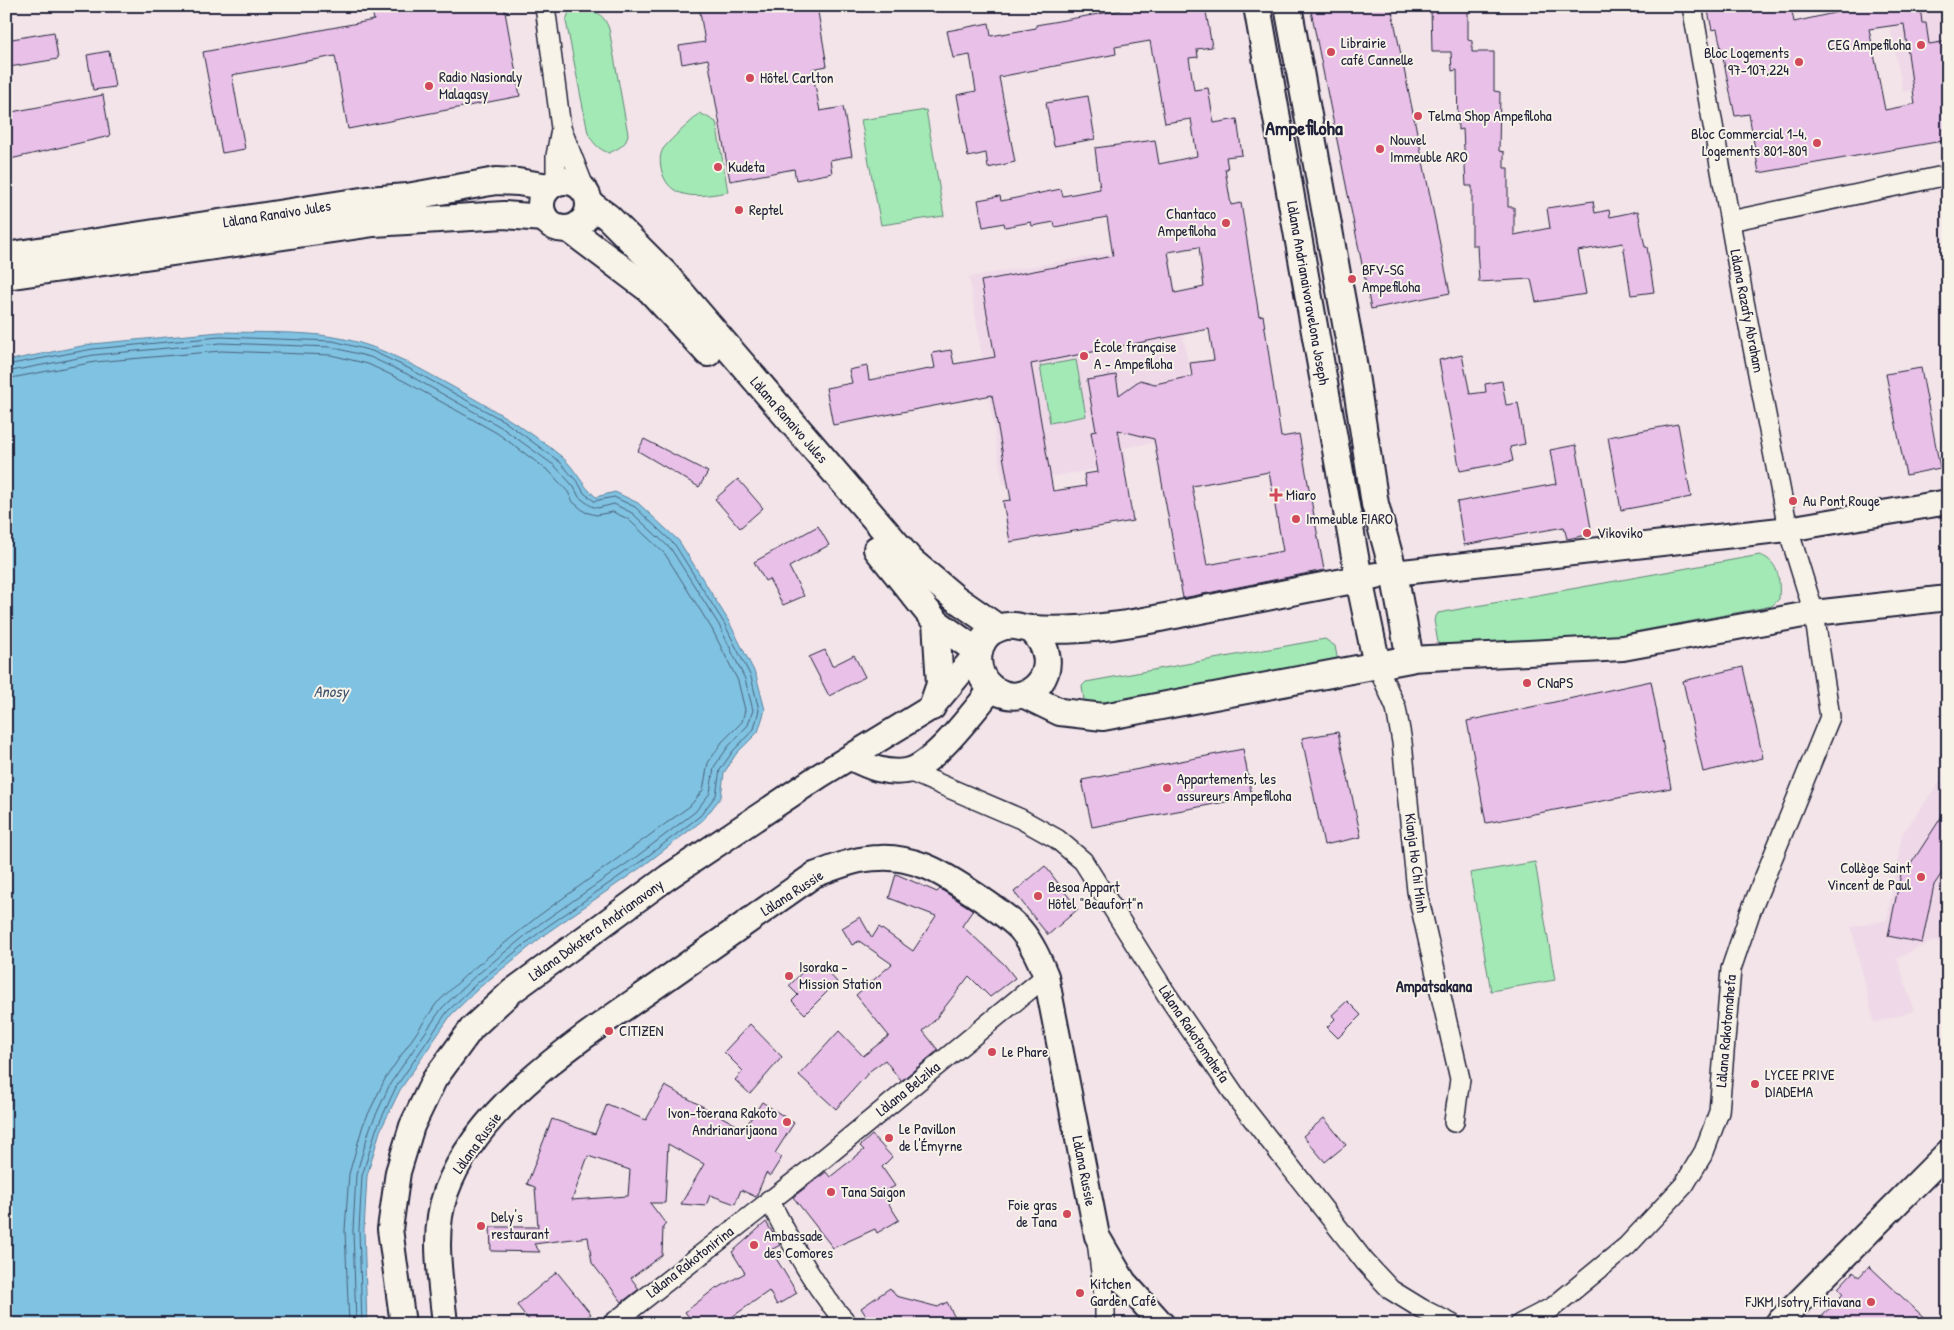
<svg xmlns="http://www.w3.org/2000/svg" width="1954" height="1330" viewBox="0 0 1954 1330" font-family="'Patrick Hand',sans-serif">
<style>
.built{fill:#efd9e8}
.green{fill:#a3e9b5;stroke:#628678}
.water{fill:#80c2e1;stroke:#5a829f}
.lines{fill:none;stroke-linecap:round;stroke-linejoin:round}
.shore{stroke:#48627d;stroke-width:1}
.building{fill:#e8c0e8;stroke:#22223b;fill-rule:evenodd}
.minor-casing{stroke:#22223b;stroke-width:22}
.tertiary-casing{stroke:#22223b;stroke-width:28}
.secondary-casing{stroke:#22223b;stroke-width:30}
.minor{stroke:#f7f3e8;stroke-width:19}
.tertiary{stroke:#f7f3e8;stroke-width:24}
.secondary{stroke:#f7f3e8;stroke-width:26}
.poi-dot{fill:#d1495b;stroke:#f7f3e8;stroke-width:2}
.labels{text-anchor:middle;stroke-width:4;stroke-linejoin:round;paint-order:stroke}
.poi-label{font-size:15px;fill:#22223b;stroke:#f7f3e8;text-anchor:start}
.street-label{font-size:15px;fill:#22223b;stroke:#f7f3e8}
.water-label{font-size:16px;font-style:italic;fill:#3e526d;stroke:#f7f3e8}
.neighbourhood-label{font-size:16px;font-weight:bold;fill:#22223b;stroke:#f7f3e8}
.district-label{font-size:20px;font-weight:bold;fill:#22223b;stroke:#f7f3e8}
</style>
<rect width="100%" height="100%" fill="#f2e4e8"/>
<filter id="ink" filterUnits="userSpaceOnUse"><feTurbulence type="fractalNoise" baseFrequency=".02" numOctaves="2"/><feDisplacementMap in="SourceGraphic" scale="10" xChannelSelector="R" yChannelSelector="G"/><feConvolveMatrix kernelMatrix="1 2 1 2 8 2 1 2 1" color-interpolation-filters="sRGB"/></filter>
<g filter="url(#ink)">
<!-- built -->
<g class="built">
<polygon points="1886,6 1948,6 1948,83 1903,92"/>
<polygon points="1168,243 1200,435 1124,448 1127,464 1003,485 969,277"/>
<polygon points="1940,781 1948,787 1948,946 1935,940 1897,958 1914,1011 1874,1023 1851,927 1887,920 1902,834"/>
</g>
<!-- green -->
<g class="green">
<path d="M577 7C593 9 603 12 609 29L628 134C627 145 619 148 609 153 598 149 593 143 588 133L566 21 569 12Z"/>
<polygon points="926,110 944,216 881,225 861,120"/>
<path d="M700 113 716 122 728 192C704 196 671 203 662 172 660 164 659 156 663 149 673 136 688 125 700 113Z"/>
<polygon points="1076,360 1086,416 1050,423 1040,366"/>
<path d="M1760 555C1780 562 1780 581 1779 599L1772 606 1582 642 1441 660 1434 620 1438 613Z"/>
<polygon points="1325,639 1335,646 1341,678 1334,688 1098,731 1087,723 1082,686 1086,682"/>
<polygon points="1535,862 1555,980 1491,991 1470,873"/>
</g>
<!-- water -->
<path class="water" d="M220 332C256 333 300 331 334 337 378 344 415 366 453 387 491 408 528 429 562 457 575 468 582 486 596 497L615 492 638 503 679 541 728 620 756 675 765 710 758 732 736 754 724 773 721 797 703 820 643 866 548 932 480 987 451 1015 400 1090 380 1131 367 1176 364 1230 367 1324H6V361L92 344Z"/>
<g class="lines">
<!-- shore -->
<g class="shore">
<polyline points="6,365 93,349 220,337 333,341 372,351 410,369 504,421 560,462 579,484 584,493 594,501 614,497 635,507 675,545 724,623 751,677 759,710 754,729 733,751 720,770 716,795 700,816 640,862 545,928 477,983 447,1012 396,1087 376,1130 362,1176 359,1230 362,1324"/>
<polyline points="6,372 94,355 220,343 331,347 370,357 407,374 501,427 555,466 574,487 579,497 591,506 598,508 614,504 632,513 671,549 719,625 745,679 753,710 748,725 728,747 714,767 710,793 695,812 636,857 541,923 473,978 442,1008 390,1084 370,1128 356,1175 353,1230 356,1324"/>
<polyline points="6,379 95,362 221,351 331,355 368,364 404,381 497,433 550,472 568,492 573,502 585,512 596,515 613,512 628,519 665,554 712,629 738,681 745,710 742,722 722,742 708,763 703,790 690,806 537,917 468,973 436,1004 385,1079 363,1125 349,1174 345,1230 349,1324"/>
</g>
</g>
<!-- building -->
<g class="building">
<polygon points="371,6 504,6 520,96 348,129 335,56 232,75 245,149 222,153 203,52 374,20"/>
<polygon points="699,6 817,6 827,66 812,69 820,111 843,107 852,156 830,160 832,173 796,180 794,169 730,181 708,59 682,64 679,46 705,42"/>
<path d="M1120 6H1205L1212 47 1197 49 1198 57 1189 58 1194 90 1208 88 1214 123 1237 119 1242 155 1226 157 1228 169H1225L1231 205 1241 203 1259 316 1263 315 1281 437 1299 434 1324 570 1183 598 1154 439 1118 430 1133 521 1010 542 1003 501 1011 500 992 395 833 425 826 388 852 383 849 370 867 366 869 380 935 368 932 353 951 350 954 364 995 357 981 281 1113 256 1107 217 1055 227 1054 222 1032 226 1031 222 1005 227 1004 223 983 227 978 200 1000 196 1001 201 1061 189 1063 196 1100 189 1095 148 1155 140 1159 164 1197 156 1191 119 1165 123 1150 41 1115 47 1116 54 999 77 1015 162 988 168 986 153 968 157 957 95 976 91 970 55 953 58 947 31 989 23 991 36 1036 28V25L1121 10ZM1199 247 1204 287 1175 293 1168 252ZM1209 329 1214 360 1190 363 1192 376 1155 384 1140 380 1119 395 1116 375 1087 380 1096 431 1091 432 1098 472 1084 474 1086 486 1053 491 1031 364ZM1269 472 1283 551 1207 565 1192 486Z"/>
<polygon points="1310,6 1391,6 1450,293 1371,309"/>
<polygon points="1431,6 1468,6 1468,40 1472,41 1472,52 1494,52 1494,91 1500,92 1499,151 1504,152 1504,168 1508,168 1508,207 1514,207 1514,235 1550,228 1547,208 1593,201 1595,213 1609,210 1610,217 1638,211 1645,247 1647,247 1654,292 1631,295 1623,243 1578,251 1586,294 1536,302 1531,279 1479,282 1477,245 1472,245 1472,186 1466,186 1463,129 1458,130 1457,70 1452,71 1451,52 1432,52"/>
<path d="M1707 6H1791L1794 22 1865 6H1920L1922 23H1926L1929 44 1948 41V140L1759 173 1749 114 1735 116 1717 29 1712 30ZM1904 24 1915 104 1885 110 1869 29Z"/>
<polygon points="54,32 58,59 9,67 6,40"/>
<polygon points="109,51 115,87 93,90 87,55"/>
<polygon points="103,95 110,136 6,160 6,113"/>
<polygon points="1088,96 1095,139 1054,146 1046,103"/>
<polygon points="1462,355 1470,394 1486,392 1485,384 1502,381 1506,405 1518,403 1525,444 1510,447 1513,461 1460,471 1439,360"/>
<polygon points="1921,368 1940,468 1906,475 1886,374"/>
<polygon points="1678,424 1691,497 1621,510 1608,437"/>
<polygon points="644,439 708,472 699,487 638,451"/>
<polygon points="1576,445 1592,534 1567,539 1564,527 1464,545 1457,502 1556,484 1550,450"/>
<polygon points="738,479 763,508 740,528 715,499"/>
<polygon points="818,526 829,545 789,567 804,596 783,605 769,579 765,581 754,562"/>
<polygon points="825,650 832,666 854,655 865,677 829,696 809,657"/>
<polygon points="1743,667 1763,758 1703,772 1683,681"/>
<polygon points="1651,681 1671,788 1486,823 1467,721"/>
<polygon points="1338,732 1361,837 1324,845 1302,738"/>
<polygon points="1243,749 1252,797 1092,827 1082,780"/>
<polygon points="1948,807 1948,864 1934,885 1922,943 1888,936 1902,869 1907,870"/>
<polygon points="1045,866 1078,909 1048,935 1014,892"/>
<polygon points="896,874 937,892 940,889 973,910 962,926 1004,964 1015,978 990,997 969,976 934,1021 923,1031 938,1050 901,1081 885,1060 871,1070 836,1109 799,1075 839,1031 863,1056 889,1036 856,995 892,964 859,941 852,945 842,928 860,917 872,938 879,927 913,951 936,916 889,898"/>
<polygon points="812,962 823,973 826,970 837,982 805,1014 792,1001 798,995 789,986"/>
<polygon points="1347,1001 1361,1015 1338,1038 1327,1027 1335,1019 1332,1015"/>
<polygon points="750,1024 782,1057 750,1094 735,1080 743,1071 724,1052"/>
<path d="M665 1086 744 1129 762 1102 794 1123 775 1153 782 1157 770 1176 766 1173 756 1197 741 1190 735 1204 710 1195 706 1206 681 1204 704 1164 668 1144 665 1203H650L666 1224 663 1227 662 1255 631 1278 639 1289 622 1302 592 1263 588 1237 534 1244 540 1252 491 1251 490 1227H538L535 1187 527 1184 552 1119 595 1134 607 1104 646 1120ZM588 1156 630 1170 628 1196 572 1200Z"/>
<polygon points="1324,1118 1346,1145 1325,1162 1303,1136"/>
<polygon points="872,1135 892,1157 882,1167 895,1186 882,1193 899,1220 877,1233 875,1229 833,1248 793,1197 826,1172 830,1177 864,1150 860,1146"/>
<polygon points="766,1222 780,1245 771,1250 797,1293 777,1305 769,1291 722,1324 694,1324 685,1312 717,1287 718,1288 745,1273 732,1252"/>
<polygon points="1869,1266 1931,1324 1815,1324 1843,1294 1838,1288 1853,1272 1859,1277"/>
<polygon points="557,1272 591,1314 578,1324 532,1324 517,1305"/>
<polygon points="890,1288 896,1296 938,1307 947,1302 958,1324 885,1324 868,1319 861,1308"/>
</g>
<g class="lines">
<!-- minor casing -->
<g class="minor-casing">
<g id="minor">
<polyline points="545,6 561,128 586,192"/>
<polyline points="556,182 556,156 561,129"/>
<polyline points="1730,221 1948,175"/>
<polyline points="1377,665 1396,708 1402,742 1417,891 1460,1079 1454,1122"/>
<polyline points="909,771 1021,819 1057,839 1083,861 1167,995 1241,1104 1365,1262 1391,1290 1422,1309 1452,1324"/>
<path d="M769 1200C792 1243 814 1289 848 1324"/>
<polyline points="1097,1241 1105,1303 1105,1324"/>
<polyline points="612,1324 816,1165 1046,976"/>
<polyline points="1520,1324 1553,1307 1627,1246 1684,1185 1704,1152 1719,1112 1731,969 1750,913 1830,717 1814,613 1788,529 1744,301 1692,6"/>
</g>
</g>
<!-- tertiary casing -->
<g class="tertiary-casing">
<g id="tertiary">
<polyline points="1394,573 1788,529 1948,502"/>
<polyline points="1410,659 1623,648 1814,613 1948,598"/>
<path d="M851 758C869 767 885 774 906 771 933 767 974 710 992 689"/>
<polyline points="403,1324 390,1229 398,1172 412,1126 434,1080 472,1028 511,992 668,877 819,776 932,707 978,652"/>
<path d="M445 1324C441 1281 431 1234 446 1192 478 1103 585 1036 659 984 711 948 762 911 814 875 836 867 856 858 880 858 894 857 911 861 925 866 946 874 1005 913 1020 929 1032 943 1039 959 1046 976L1097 1236 1124 1282 1162 1324"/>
<polyline points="1777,1324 1948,1152"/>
</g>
</g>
<!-- secondary casing -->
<g class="secondary-casing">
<g id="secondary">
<polyline points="1257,6 1359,579 1377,665"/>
<circle cx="565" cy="205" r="24"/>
<polyline points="589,203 608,217 665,274 911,561 955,598 998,628"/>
<polyline points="569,229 650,290 708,353"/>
<polyline points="6,256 368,200 407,197 496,181 518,182 549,187"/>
<polyline points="6,276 374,223 504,215 544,218"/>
<polyline points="877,549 936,622 978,652"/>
<path d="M1031 629C1070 667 1029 713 993 689 971 674 974 636 999 628 1012 623 1020 628 1032 629 1057 631 1087 629 1112 626 1138 623 1164 617 1190 612 1252 600 1314 587 1376 576"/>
<polyline points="1023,694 1060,712 1103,717 1410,659 1394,573 1375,504 1352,356 1288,6"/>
<polyline points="932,707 940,684 936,622"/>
</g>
</g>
<!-- minor -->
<use href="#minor" class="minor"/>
<!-- tertiary -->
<use href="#tertiary" class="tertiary"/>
<!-- secondary -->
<use href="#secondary" class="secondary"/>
</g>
</g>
<!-- markers -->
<g class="poi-dot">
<circle cx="1921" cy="45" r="5"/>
<circle cx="1331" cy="52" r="5"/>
<circle cx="1799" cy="62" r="5"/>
<circle cx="750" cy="78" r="5"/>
<circle cx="429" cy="86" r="5"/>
<circle cx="1418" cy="116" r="5"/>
<circle cx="1817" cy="143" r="5"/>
<circle cx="1380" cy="149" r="5"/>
<circle cx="718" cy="167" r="5"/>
<circle cx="739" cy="210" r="5"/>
<circle cx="1226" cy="223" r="5"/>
<circle cx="1352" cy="279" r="5"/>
<circle cx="1084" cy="356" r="5"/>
<path d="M1273.5 487.5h5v5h5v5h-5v5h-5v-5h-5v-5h5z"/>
<circle cx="1793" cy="501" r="5"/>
<circle cx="1296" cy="519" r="5"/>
<circle cx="1587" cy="533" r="5"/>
<circle cx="1527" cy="683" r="5"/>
<circle cx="1167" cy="788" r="5"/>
<circle cx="1921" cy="877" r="5"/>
<circle cx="1038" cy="896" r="5"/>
<circle cx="789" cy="976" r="5"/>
<circle cx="609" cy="1031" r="5"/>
<circle cx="992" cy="1052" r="5"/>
<circle cx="1755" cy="1084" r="5"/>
<circle cx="787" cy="1122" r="5"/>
<circle cx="889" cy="1138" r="5"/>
<circle cx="831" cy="1192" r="5"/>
<circle cx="1067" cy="1214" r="5"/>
<circle cx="481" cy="1226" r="5"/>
<circle cx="754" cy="1245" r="5"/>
<circle cx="1080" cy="1293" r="5"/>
<circle cx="1871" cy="1302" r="5"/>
</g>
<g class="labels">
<!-- poi labels -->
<g class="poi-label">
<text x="1341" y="48">Librairie<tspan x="1341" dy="17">café Cannelle</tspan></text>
<text x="1911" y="50" text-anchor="end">CEG Ampefiloha</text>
<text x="1789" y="58" text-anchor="end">Bloc Logements<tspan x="1789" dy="17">97-107,224</tspan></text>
<text x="439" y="82">Radio Nasionaly<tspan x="439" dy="17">Malagasy</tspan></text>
<text x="760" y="83">Hôtel Carlton</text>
<text x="1428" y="121">Telma Shop Ampefiloha</text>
<text x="1807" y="139" text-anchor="end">Bloc Commercial 1-4,<tspan x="1807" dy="17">Logements 801-809</tspan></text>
<text x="1390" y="145">Nouvel<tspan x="1390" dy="17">Immeuble ARO</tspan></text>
<text x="728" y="172">Kudeta</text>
<text x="749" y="215">Reptel</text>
<text x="1216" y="219" text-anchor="end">Chantaco<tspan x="1216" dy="17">Ampefiloha</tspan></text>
<text x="1362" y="275">BFV-SG<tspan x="1362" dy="17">Ampefiloha</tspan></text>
<text x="1094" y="352">École française<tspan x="1094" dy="17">A - Ampefiloha</tspan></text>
<text x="1286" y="500">Miaro</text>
<text x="1803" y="506">Au Pont Rouge</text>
<text x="1306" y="524">Immeuble FIARO</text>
<text x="1597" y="538">Vikoviko</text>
<text x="1537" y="688">CNaPS</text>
<text x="1177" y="784">Appartements, les<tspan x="1177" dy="17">assureurs Ampefiloha</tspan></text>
<text x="1911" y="873" text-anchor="end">Collège Saint<tspan x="1911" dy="17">Vincent de Paul</tspan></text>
<text x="1048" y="892">Besoa Appart<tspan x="1048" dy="17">Hôtel "Beaufort"n</tspan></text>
<text x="799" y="972">Isoraka -<tspan x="799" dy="17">Mission Station</tspan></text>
<text x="619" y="1036">CITIZEN</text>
<text x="1002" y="1057">Le Phare</text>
<text x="1765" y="1080">LYCEE PRIVE<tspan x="1765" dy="17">DIADEMA</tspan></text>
<text x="777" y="1118" text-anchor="end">Ivon-toerana Rakoto<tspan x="777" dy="17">Andrianarijaona</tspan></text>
<text x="899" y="1134">Le Pavillon<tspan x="899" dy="17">de l'Émyrne</tspan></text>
<text x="841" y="1197">Tana Saigon</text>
<text x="1057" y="1210" text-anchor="end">Foie gras<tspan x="1057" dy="17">de Tana</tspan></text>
<text x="491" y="1222">Dely's<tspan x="491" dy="17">restaurant</tspan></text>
<text x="764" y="1241">Ambassade<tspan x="764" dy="17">des Comores</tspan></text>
<text x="1090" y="1289">Kitchen<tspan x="1090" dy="17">Garden Café</tspan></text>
<text x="1861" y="1307" text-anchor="end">FJKM Isotry Fitiavana</text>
</g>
<!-- street labels -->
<g class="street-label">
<text transform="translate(277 214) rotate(-9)" y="5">Làlana Ranaivo Jules</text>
<text transform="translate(1308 293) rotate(80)" y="5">Làlana Andrianaivoravelona Joseph</text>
<text transform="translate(1747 311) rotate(79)" y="5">Làlana Razafy Abraham</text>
<text transform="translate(789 420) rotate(49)" y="5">Làlana Ranaivo Jules</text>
<text transform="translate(1416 863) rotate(83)" y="5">Kianja Ho Chi Minh</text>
<text transform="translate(792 893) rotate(-33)" y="5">Làlana Russie</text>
<text transform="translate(596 930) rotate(-36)" y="5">Làlana Dokotera Andrianavony</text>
<text transform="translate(1726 1031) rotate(-85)" y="5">Làlana Rakotomahefa</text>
<text transform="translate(1194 1034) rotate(56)" y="5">Làlana Rakotomahefa</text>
<text transform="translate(908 1089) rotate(-39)" y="5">Làlana Belzika</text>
<text transform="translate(477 1143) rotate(-54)" y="5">Làlana Russie</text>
<text transform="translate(1084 1171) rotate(79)" y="5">Làlana Russie</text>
<text transform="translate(690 1262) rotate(-38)" y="5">Làlana Rakotonirina</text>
</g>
<!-- water labels -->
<g class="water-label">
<text x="331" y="697">Anosy</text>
</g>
<!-- neighbourhood labels -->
<g class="neighbourhood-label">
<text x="1434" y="992">Ampatsakana</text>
</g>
<!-- district labels -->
<g class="district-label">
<text x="1304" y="135">Ampefiloha</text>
</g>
</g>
<!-- margin -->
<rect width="1954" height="1330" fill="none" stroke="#f7f3e8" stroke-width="25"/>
<rect x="12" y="12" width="1929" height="1305" fill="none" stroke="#22223b" stroke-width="2" filter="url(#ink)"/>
</svg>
